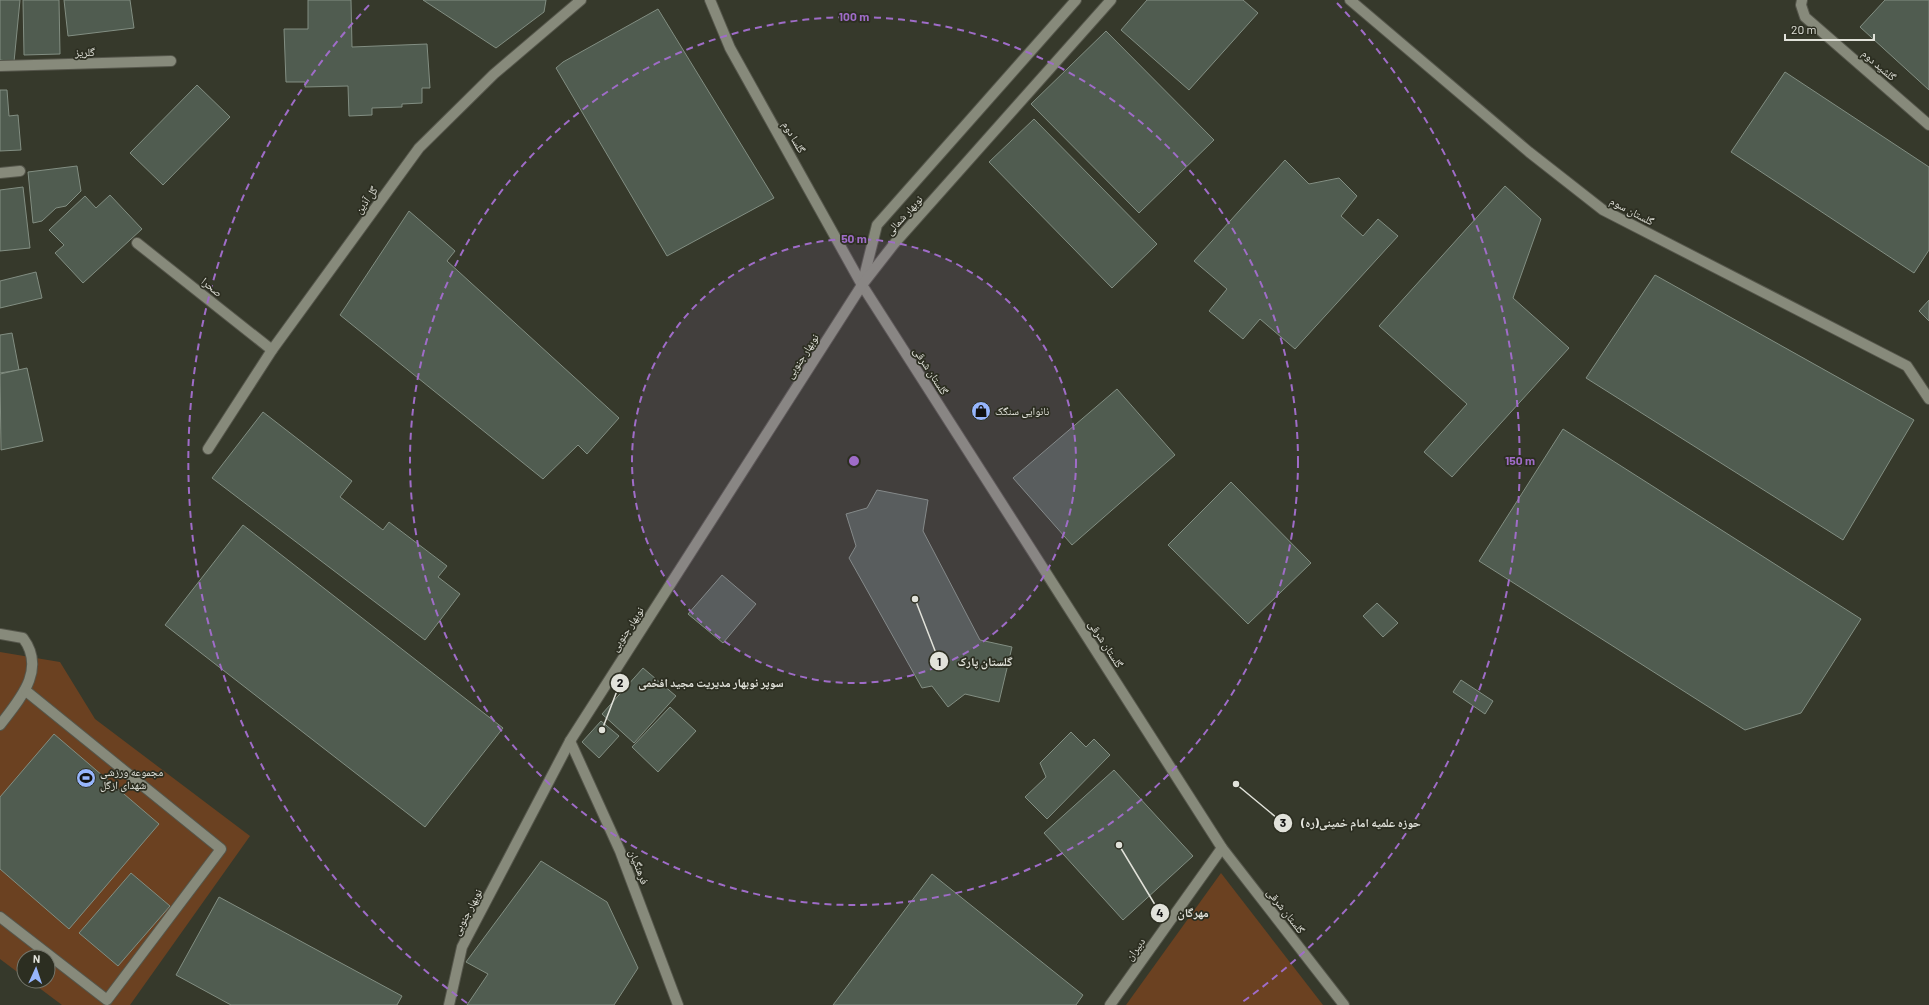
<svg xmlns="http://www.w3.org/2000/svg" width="1929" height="1005" viewBox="0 0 1929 1005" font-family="Barlow,'Noto Naskh Arabic',sans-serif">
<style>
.green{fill:#6b4121}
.building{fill:#505c50;stroke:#828e82}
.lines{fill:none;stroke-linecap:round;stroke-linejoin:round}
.minor-casing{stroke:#55564b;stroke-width:12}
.minor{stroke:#878a7b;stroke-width:10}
.ring{fill:none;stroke:#9f6cc8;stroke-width:2;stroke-dasharray:7 5}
.labels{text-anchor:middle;stroke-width:3.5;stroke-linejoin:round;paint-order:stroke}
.street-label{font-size:11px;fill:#e1e2da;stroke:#2c2e21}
.poi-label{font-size:11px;fill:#e1e2da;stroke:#2c2e21;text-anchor:start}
.centre{fill:#9f6cc8;stroke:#2c2e21;stroke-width:2}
.ring-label{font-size:12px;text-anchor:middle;font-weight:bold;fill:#9f6cc8;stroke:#2c2e21;stroke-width:3.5;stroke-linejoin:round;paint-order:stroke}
.leader{fill:none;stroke:#e1e2da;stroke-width:1.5}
.callout-dot{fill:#e1e2da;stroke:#2c2e21;stroke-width:1.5}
.mark-label{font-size:12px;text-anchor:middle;font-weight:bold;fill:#111}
.callout-label{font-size:12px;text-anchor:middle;font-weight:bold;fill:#e1e2da;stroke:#2c2e21;stroke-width:3.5;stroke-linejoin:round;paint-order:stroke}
</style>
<rect width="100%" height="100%" fill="#36392b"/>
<!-- green -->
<g class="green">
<polygon points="0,652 60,662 95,719 250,836 130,1005 62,1005 30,981 48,981 48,957 24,957 24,977 0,959"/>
<polygon points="1221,873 1323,1005 1126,1005"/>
</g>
<!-- building -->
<g class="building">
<polygon points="0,0 20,0 14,62 0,60"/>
<polygon points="23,0 59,0 60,54 24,55"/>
<polygon points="64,0 130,0 134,28 68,36"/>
<polygon points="308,0 351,0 352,47 427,44 430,88 422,88 422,103 402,104 402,107 372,108 372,115 349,116 348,86 305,87 305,82 286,82 284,29 308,29"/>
<polygon points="423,0 546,0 544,12 496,48"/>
<polygon points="1147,0 1243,0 1258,13 1189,90 1121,30"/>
<polygon points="1885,0 1929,0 1929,90 1860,27"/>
<polygon points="658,9 774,198 667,256 556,68 563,62"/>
<polygon points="1106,31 1214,140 1139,213 1031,104"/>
<polygon points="1785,72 1929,167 1929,250 1914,273 1731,152"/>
<polygon points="197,85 230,117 163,185 130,153"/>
<polygon points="0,90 7,90 9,116 18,115 21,150 0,151"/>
<polygon points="1034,119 1157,244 1112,288 989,162"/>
<polygon points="1285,160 1309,184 1339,178 1357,196 1341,216 1363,236 1378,219 1398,236 1295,349 1260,319 1243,339 1209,311 1227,289 1194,261"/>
<polygon points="77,166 81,191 66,206 56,208 42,221 33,223 28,172"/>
<polygon points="1505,186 1541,219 1513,298 1569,348 1452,477 1424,452 1467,404 1379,326"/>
<polygon points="23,187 30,248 0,251 0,190"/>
<polygon points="110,195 142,229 83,283 55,253 64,245 49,230 85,196 96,208"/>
<polygon points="409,211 455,251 447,261 619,418 587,454 578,445 543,479 340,315"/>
<polygon points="36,272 42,298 0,308 0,281"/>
<polygon points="1655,275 1914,420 1843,540 1586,378"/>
<polygon points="1929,300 1929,321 1919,311"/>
<polygon points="12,333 19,370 0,373 0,335"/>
<polygon points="27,368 43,441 1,450 0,374"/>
<polygon points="1117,389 1175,455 1072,545 1013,478"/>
<polygon points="263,412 352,481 340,497 383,530 389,522 447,566 438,577 460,594 425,640 212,478"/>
<polygon points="1563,429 1861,619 1801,713 1745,730 1479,561"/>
<polygon points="1231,482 1311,563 1248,624 1168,545"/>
<polygon points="877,490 928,500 923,531 980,640 1012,647 999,702 965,694 948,707 932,686 922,688 849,558 856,546 846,514 867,508"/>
<polygon points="243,525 503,728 425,827 165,625"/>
<polygon points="722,575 756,604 723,643 688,614"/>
<polygon points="1377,603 1398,623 1383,637 1363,616"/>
<polygon points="643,668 676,696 634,743 602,714"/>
<polygon points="1461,680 1493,701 1485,714 1453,692"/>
<polygon points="670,707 696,731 658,772 632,747"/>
<polygon points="601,721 619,736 599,758 582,742"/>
<polygon points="1071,732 1086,747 1094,739 1110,755 1047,819 1025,797 1046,777 1040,763"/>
<polygon points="54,734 159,824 69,929 0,869 0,797"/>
<polygon points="1114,770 1193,856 1123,920 1044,833"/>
<polygon points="541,861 607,902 638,968 614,1005 467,1005 488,974 466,962"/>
<polygon points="131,873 170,906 118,966 79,933"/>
<polygon points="932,874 1083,995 1076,1005 833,1005"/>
<polygon points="219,897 402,996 397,1005 231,1005 176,975"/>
</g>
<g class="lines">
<!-- minor casing -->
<g class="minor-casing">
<g id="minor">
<polyline points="710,0 730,48 862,285 1222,848 1344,1005"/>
<polyline points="1350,0 1529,152 1603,210 1907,366 1929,399"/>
<polyline points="1802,0 1801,5 1805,17 1929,125"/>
<polyline points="0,66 171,61"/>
<polyline points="0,173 20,171"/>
<polyline points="137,243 272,350"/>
<polyline points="863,281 877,225 1076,0"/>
<polyline points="208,449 272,350 419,148 494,74 581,0"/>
<path d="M0 634 23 638C47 670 19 700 0 725"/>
<polyline points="570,741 620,851 678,1005"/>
<polyline points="0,917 107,1000 221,849 26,691"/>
<polyline points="449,1005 462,947 570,741 862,285 894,244 1111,0"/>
<polyline points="1110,1005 1222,848"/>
</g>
</g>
<!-- minor -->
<use href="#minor" class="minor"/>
</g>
<!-- distance rings -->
<circle cx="854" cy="461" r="222" fill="#9f6cc8" fill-opacity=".12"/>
<g class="ring">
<circle cx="854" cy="461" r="222"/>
<circle cx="854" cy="461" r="444"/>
<path d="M467 1003A666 666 0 0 1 371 3M1337 3A666 666 0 0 1 1241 1003"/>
</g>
<!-- icons -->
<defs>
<g id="shop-disc" transform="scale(1)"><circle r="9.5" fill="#97b6fd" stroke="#2c2e21"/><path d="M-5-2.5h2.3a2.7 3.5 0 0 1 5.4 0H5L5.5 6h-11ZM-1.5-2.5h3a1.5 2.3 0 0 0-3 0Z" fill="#111"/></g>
<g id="stadium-disc" transform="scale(1)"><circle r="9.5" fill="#97b6fd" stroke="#2c2e21"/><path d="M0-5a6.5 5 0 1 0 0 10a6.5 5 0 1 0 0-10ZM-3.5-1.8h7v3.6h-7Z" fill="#111"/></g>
</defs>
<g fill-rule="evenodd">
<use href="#shop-disc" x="981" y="411"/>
<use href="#stadium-disc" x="86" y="778"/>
</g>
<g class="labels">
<!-- street labels -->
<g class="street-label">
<text transform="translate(85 52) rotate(-1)" y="4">گلریز</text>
<text transform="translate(1879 65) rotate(41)" y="4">گلشيد دوم</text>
<text transform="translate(794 137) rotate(60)" y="4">گلسا دوم</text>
<text transform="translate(366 200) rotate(-54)" y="4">گل آذین</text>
<text transform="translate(1632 211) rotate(28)" y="4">گلستان سوم</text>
<text transform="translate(904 215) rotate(-48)" y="4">نوبهار شمالی</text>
<text transform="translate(212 287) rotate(39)" y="4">صحرا</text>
<text transform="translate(802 356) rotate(-57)" y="4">نوبهار جنوبی</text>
<text transform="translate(931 371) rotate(57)" y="4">گلستان شرقی</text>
<text transform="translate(627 629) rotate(-57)" y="4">نوبهار جنوبی</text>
<text transform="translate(1106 644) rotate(57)" y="4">گلستان شرقی</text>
<text transform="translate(639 867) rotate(69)" y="4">فرهنگیان</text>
<text transform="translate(1286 911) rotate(52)" y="4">گلستان شرقی</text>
<text transform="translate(467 912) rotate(-62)" y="4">نوبهار جنوبی</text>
<text transform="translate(1135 949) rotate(-54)" y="4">دبیران</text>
</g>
<!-- poi labels -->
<g class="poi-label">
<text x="995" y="415">نانوایی سنگک</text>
<text x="100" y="776">مجموعه ورزشی<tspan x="100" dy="13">شهدای ازگل</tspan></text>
</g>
</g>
<circle cx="854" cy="461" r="6" class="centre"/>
<g class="ring-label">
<text x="854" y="21">100 m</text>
<text x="854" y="243">50 m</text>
<text x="1520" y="465">150 m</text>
</g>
<!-- callouts -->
<path class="leader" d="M915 599L939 661M602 730L620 683M1236 784L1283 823M1119 845L1160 913"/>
<g class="callout-dot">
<circle cx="915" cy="599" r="4"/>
<circle cx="602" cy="730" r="4"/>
<circle cx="1236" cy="784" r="4"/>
<circle cx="1119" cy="845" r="4"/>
<circle cx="939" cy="661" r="10"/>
<circle cx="620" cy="683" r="10"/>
<circle cx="1283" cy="823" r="10"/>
<circle cx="1160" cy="913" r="10"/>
</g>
<g class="mark-label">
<text x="939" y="666">1</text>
<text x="620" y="687">2</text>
<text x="1283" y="827">3</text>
<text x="1160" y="917">4</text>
</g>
<g class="callout-label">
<text x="985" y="666">گلستان پارک</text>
<text x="711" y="687">سوپر نوبهار مدیریت مجید افخمی</text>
<text x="1361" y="827">حوزه علمیه امام خمینی(ره)</text>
<text x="1193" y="917">مهرگان</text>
</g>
<!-- north arrow -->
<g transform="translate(36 969) rotate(3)"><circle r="19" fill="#2c2e21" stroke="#74766b"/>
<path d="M0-3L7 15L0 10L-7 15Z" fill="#97b6fd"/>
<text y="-6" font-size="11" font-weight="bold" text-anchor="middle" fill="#e1e2da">N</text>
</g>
<!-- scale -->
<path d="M1785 34v6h89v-6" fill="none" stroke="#e1e2da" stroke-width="2"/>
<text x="1791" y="34" font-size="12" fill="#e1e2da" stroke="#2c2e21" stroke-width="3" paint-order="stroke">20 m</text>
</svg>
